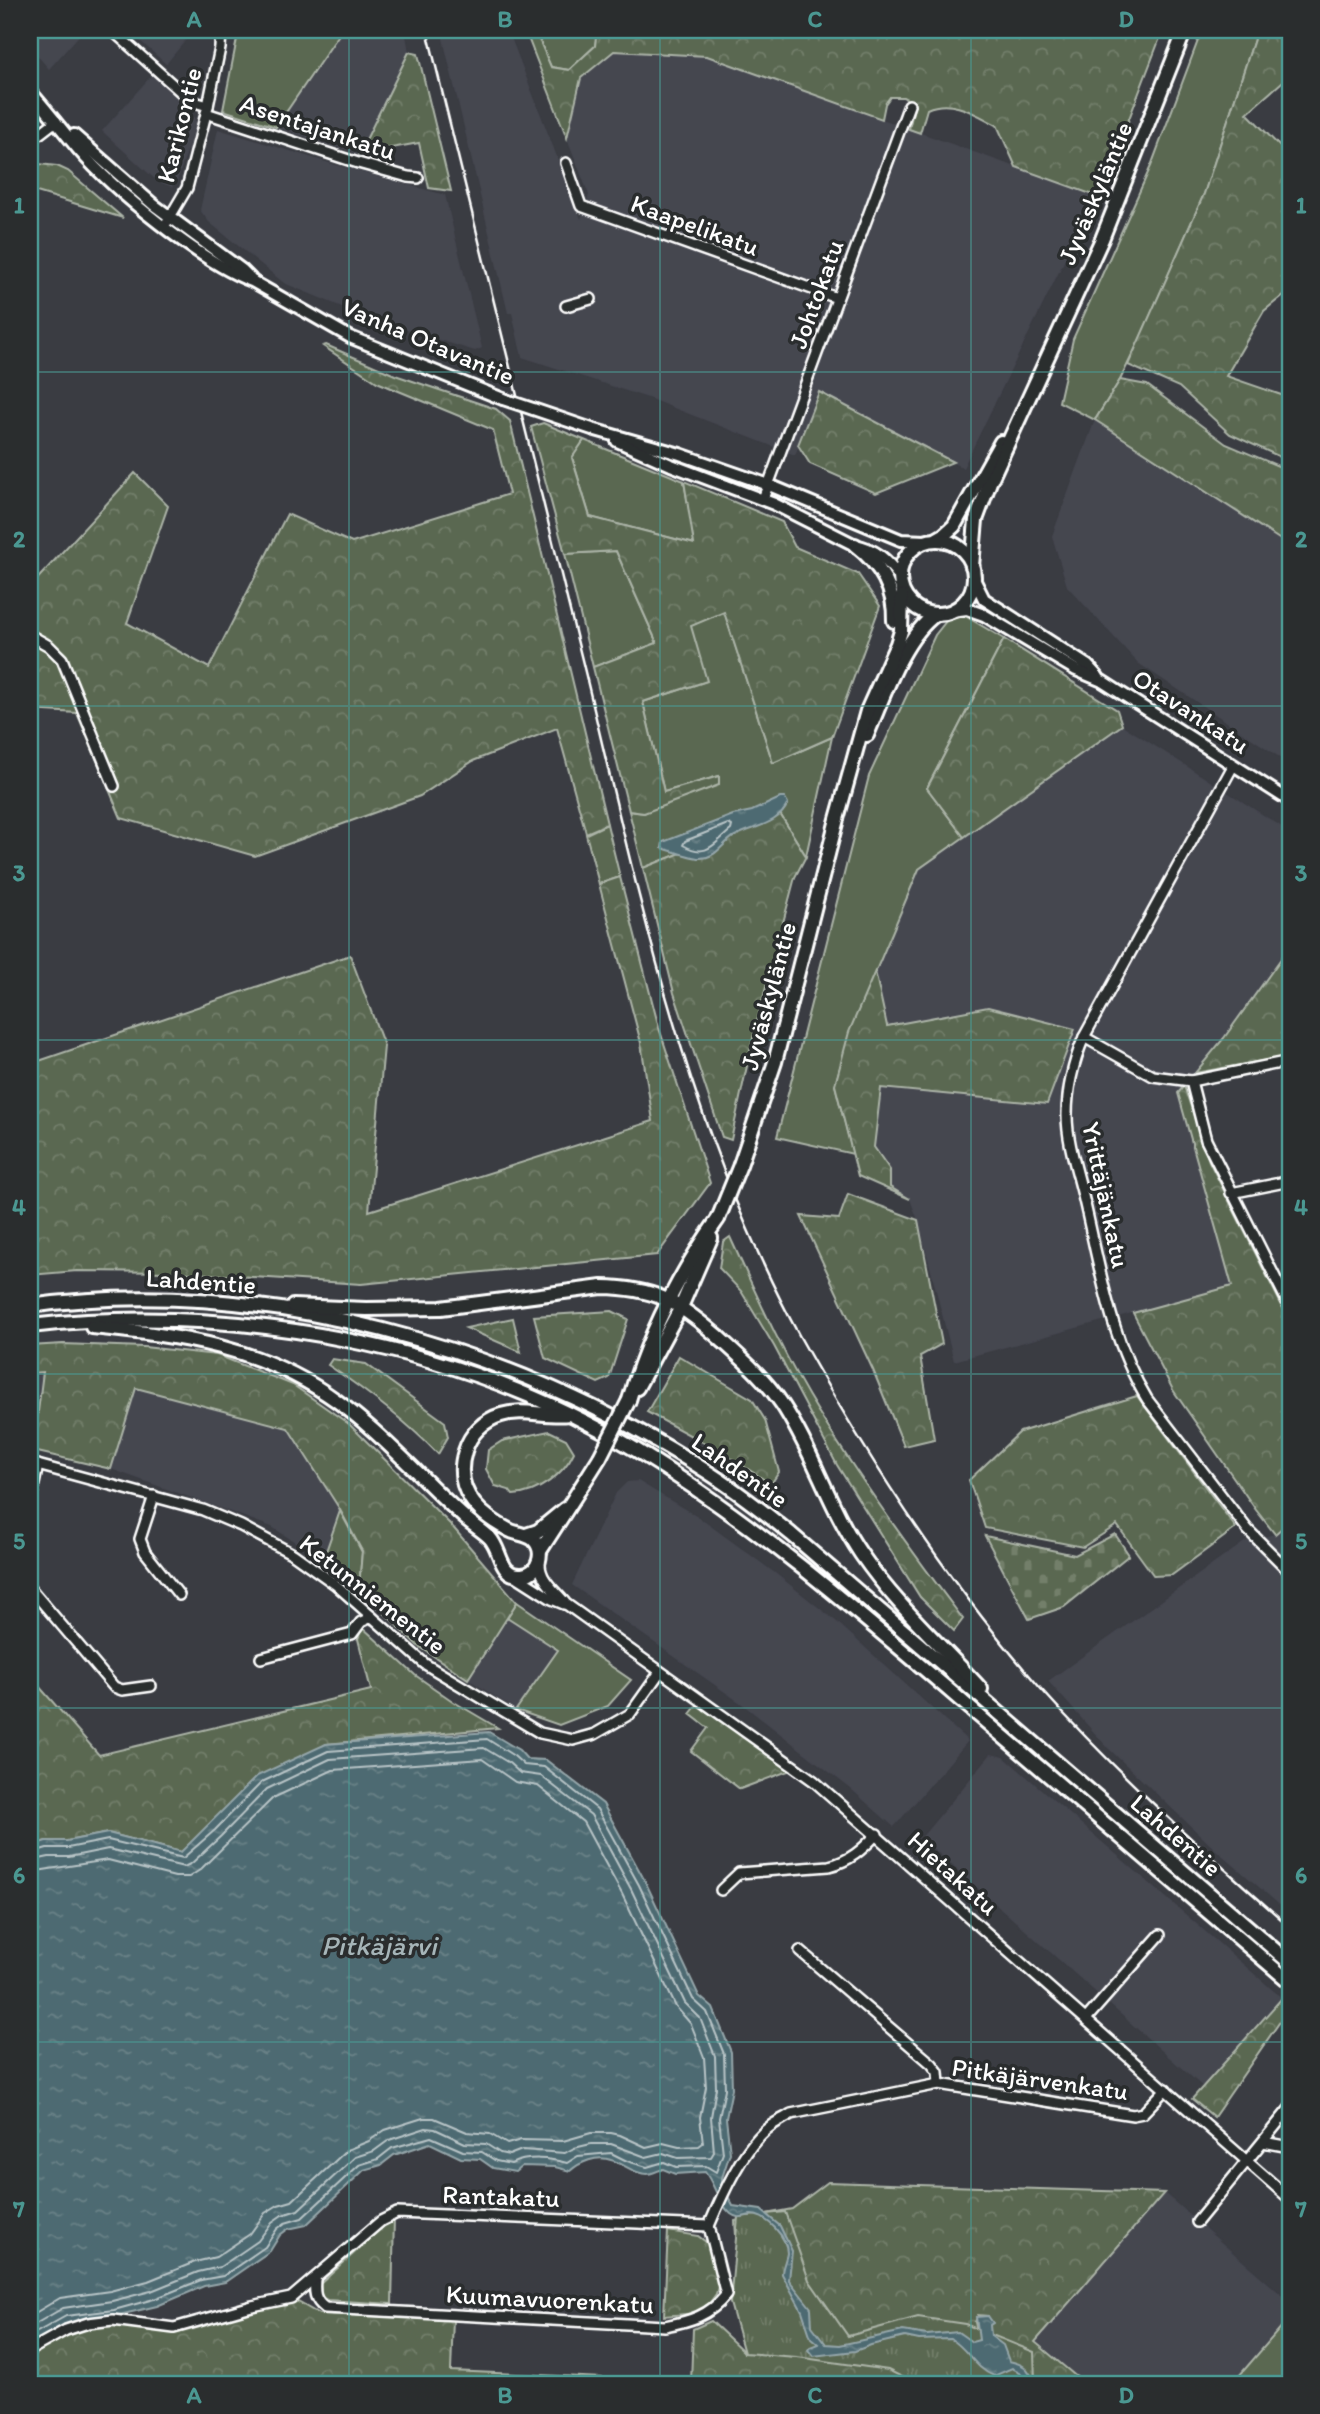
<svg xmlns="http://www.w3.org/2000/svg" width="1320" height="2414" viewBox="0 0 1320 2414" font-family="Itim,sans-serif">
<style>
.built{fill:#454650}
.grass{fill:#5a6851;stroke:#acb4a8;stroke-width:2}
.forest{fill:url(#forest-crowns);stroke:#acb4a8;stroke-width:2}
.cemetery{fill:url(#cemetery-stones);stroke:#acb4a8;stroke-width:2}
.park{fill:url(#park-tufts);stroke:#acb4a8;stroke-width:2}
.water{fill:url(#water-ripples);stroke:#95a6aa;stroke-width:2}
.lines{fill:none;stroke-linecap:round;stroke-linejoin:round}
.shore{stroke:#b8c4c7;stroke-width:2}
.minor-casing{stroke:#fff;stroke-width:14}
.major-casing{stroke:#fff;stroke-width:16}
.highway-casing{stroke:#fff;stroke-width:18}
.minor{stroke:#2a2d2e;stroke-width:9}
.major{stroke:#2a2d2e;stroke-width:10}
.highway{stroke:#2a2d2e;stroke-width:12}
.rail{stroke:#fff;stroke-width:2.5}
.major-bridge-casing{stroke:#fff;stroke-width:16;stroke-linecap:butt}
.highway-bridge-casing{stroke:#fff;stroke-width:18;stroke-linecap:butt}
.major-bridge{stroke:#2a2d2e;stroke-width:10}
.highway-bridge{stroke:#2a2d2e;stroke-width:12}
.grid{fill:none;stroke:#4b9892;stroke-width:2;stroke-opacity:0.55}
.labels{text-anchor:middle;stroke-width:7;stroke-linejoin:round;paint-order:stroke}
.street-label{font-size:26px;fill:#fff;stroke:#2a2d2e}
.water-label{font-size:28px;font-style:italic;fill:#a6b5b8;stroke:#2a2d2e}
.neatline{fill:none;stroke:#4b9892;stroke-width:2.5}
.grid-label{font-size:23px;text-anchor:middle;font-weight:bold;fill:#4b9892}
</style>
<defs>
<pattern id="forest-crowns" width="20" height="18" patternUnits="userSpaceOnUse" patternTransform="scale(1.75)"><rect width="20" height="18" fill="#5a6851"/><path d="M2 6a3 3 0 1 1 6 0M12 15a3 3 0 1 1 6 0" fill="none" stroke="#737f6b"/></pattern>
<pattern id="cemetery-stones" width="16" height="16" patternUnits="userSpaceOnUse" patternTransform="scale(1.75)"><rect width="16" height="16" fill="#5a6851"/><path d="M2 7V4a2 2 0 0 1 4 0v3zM10 15v-3a2 2 0 0 1 4 0v3z" fill="#737f6b"/></pattern>
<pattern id="park-tufts" width="24" height="20" patternUnits="userSpaceOnUse" patternTransform="scale(1.75)"><rect width="24" height="20" fill="#5a6851"/><path d="M3 7l-1-3M5 7V3M7 7l1-3M15 17l-1-3M17 17v-4M19 17l1-3" fill="none" stroke="#737f6b"/></pattern>
<pattern id="water-ripples" width="26" height="14" patternUnits="userSpaceOnUse" patternTransform="scale(1.75)"><rect width="26" height="14" fill="#4e6b72"/><path d="M2 4q2-2 4 0t4 0M15 11q2-2 4 0t4 0" fill="none" stroke="#698187"/></pattern>
</defs>
<rect width="100%" height="100%" fill="#3a3c42"/>
<filter id="ink" filterUnits="userSpaceOnUse"><feTurbulence type="fractalNoise" baseFrequency=".0143" numOctaves="2"/><feDisplacementMap in="SourceGraphic" scale="14" xChannelSelector="R" yChannelSelector="G"/><feConvolveMatrix kernelMatrix="1 2 1 2 8 2 1 2 1" color-interpolation-filters="sRGB"/></filter>
<g filter="url(#ink)">
<!-- built -->
<g class="built">
<polygon points="30,30 84,30 49,69 30,47"/>
<polygon points="128,30 194,30 166,64"/>
<polygon points="342,30 405,30 409,52 359,154 276,127"/>
<polygon points="441,30 508,30 581,219 589,195 567,138 581,78 614,51 707,56 1096,196 963,468 820,393 795,455 648,398 522,357 512,313 508,313"/>
<polygon points="152,75 190,111 197,123 177,181 172,187 157,181 102,131"/>
<polygon points="218,129 336,165 445,195 482,348 475,351 371,319 284,283 209,222 200,210"/>
<polygon points="1095,420 1290,546 1290,764 1138,663 1067,586 1052,536"/>
<polygon points="1122,725 1290,832 1290,946 1224,1038 1178,1093 1232,1286 954,1361 918,1220 910,1199 890,1187 874,1147 881,1087 1047,1104 988,1007 887,1026 875,971 919,869"/>
<polygon points="43,1371 33,1451 30,1450 30,1373"/>
<polygon points="136,1388 288,1428 340,1511 323,1560 272,1527 111,1469"/>
<polygon points="638,1481 701,1519 775,1573 837,1622 968,1741 894,1827 851,1789 742,1704 572,1585 616,1493 627,1482"/>
<polygon points="1290,1521 1290,1914 1216,1850 1108,1748 1048,1681 1246,1541 1275,1534"/>
<polygon points="507,1617 558,1649 516,1710 468,1679"/>
<polygon points="991,1754 1004,1757 1282,1998 1203,2087 921,1838"/>
<polygon points="1164,2193 1290,2302 1290,2384 1085,2384 1034,2343"/>
</g>
<!-- grass -->
<g class="grass">
<polygon points="236,30 342,30 276,127 223,110 237,39"/>
<polygon points="534,30 597,30 595,46 569,70 551,67"/>
<polygon points="1202,30 1257,30 1204,194 1140,339 1120,380 1095,420 1059,402 1073,339 1151,166"/>
<polygon points="584,440 684,481 695,544 590,517 572,457"/>
<polygon points="616,551 657,643 593,667 565,554"/>
<polygon points="955,610 1004,639 927,788 964,837 919,869 850,1032 835,1085 853,1154 777,1137 869,776 935,635"/>
<polygon points="724,611 773,763 832,737 806,856 780,814 643,868 629,811 644,813 719,776 664,792 643,702 706,681 690,626"/>
<polygon points="607,824 620,877 599,884 586,834"/>
<polygon points="340,1511 362,1552 359,1588 323,1560"/>
<polygon points="517,1602 631,1680 608,1706 559,1725 516,1710 558,1650 507,1617"/>
<polygon points="1290,2317 1290,2384 1232,2384"/>
</g>
<!-- forest -->
<g class="forest">
<path d="M525 30H535L551 67 569 70 595 46 597 30H1163L1099 197 1016 167 997 125C975 114 952 98 927 109L920 133 909 129 915 103 903 97H890L885 104 882 119 707 56 614 51 581 78 567 138Z"/>
<polygon points="1257,30 1290,30 1290,75 1247,113 1290,157 1290,290 1264,311 1226,376 1290,398 1290,460 1287,460 1230,434 1179,387 1128,365 1204,194"/>
<polygon points="409,52 418,54 451,191 429,188 419,143 359,154"/>
<polygon points="30,163 57,166 68,171 123,218 30,190"/>
<polygon points="326,345 395,375 496,409 510,421 607,824 586,833 557,728 473,761 420,796 255,856 121,818 77,713 30,710 30,587 135,473 168,506 127,623 209,668 287,514 352,543 509,494 493,430 377,382 323,346"/>
<polygon points="1120,380 1147,385 1226,444 1290,471 1290,546 1095,420"/>
<polygon points="819,392 953,462 876,493 810,464 798,445"/>
<polygon points="543,423 584,440 572,458 590,517 694,544 684,481 782,522 795,547 858,574 880,606 832,737 773,763 724,612 691,626 707,681 643,702 664,792 719,776 719,785 644,813 629,811 593,667 657,643 616,551 565,554 531,427"/>
<polygon points="1004,639 1117,710 1122,725 964,837 927,788"/>
<polygon points="780,814 806,856 795,877 755,1029 731,1140 722,1137 674,993 643,868"/>
<polygon points="620,877 659,1028 710,1183 657,1255 361,1284 177,1272 77,1271 30,1275 30,1064 350,955 384,1046 369,1211 653,1121 641,1043 599,884"/>
<polygon points="1290,946 1290,1056 1195,1073 1224,1038"/>
<polygon points="875,971 887,1026 988,1007 1075,1029 1047,1104 881,1088 874,1147 890,1170 890,1187 910,1199 858,1176 835,1085 849,1032"/>
<polygon points="1184,1086 1209,1161 1290,1322 1290,1521 1275,1534 1256,1510 1173,1390 1133,1313 1232,1286 1178,1093"/>
<polygon points="848,1194 918,1220 942,1344 920,1356 934,1439 904,1446 873,1370 801,1216 839,1219"/>
<path d="M730 1237C757 1296 784 1357 819 1413 863 1484 912 1552 963 1619L954 1631 920 1597 837 1465 774 1346 741 1291 719 1268 723 1242Z"/>
<polygon points="612,1311 628,1319 609,1378 598,1383 545,1358 534,1316"/>
<polygon points="513,1318 521,1352 466,1328"/>
<polygon points="63,1344 144,1347 217,1355 293,1385 349,1424 451,1525 517,1602 468,1679 417,1645 359,1588 362,1551 339,1508 288,1428 136,1388 111,1469 33,1451 43,1372 30,1373 30,1346"/>
<polygon points="679,1356 752,1399 765,1420 779,1472 771,1484 723,1453 647,1412"/>
<path d="M332 1359 366 1364 445 1422 448 1437 438 1454C404 1419 368 1392 328 1365Z"/>
<polygon points="1137,1396 1236,1528 1172,1575 1154,1576 1117,1525 1083,1547 985,1528 969,1480 1020,1432"/>
<path d="M549 1431 566 1439 574 1452C564 1474 538 1494 513 1495L509 1490 495 1486 486 1469 488 1450 502 1441Z"/>
<polygon points="362,1627 415,1675 454,1702 498,1728 326,1744 210,1825 181,1852 108,1833 67,1841 46,1841 30,1846 30,1676 99,1755 371,1690 358,1639"/>
<polygon points="698,1704 791,1770 740,1789 691,1751 708,1728 690,1714"/>
<polygon points="1282,1998 1290,2007 1214,2117 1192,2099"/>
<polygon points="828,2182 1164,2193 1035,2342 1085,2384 1041,2384 1037,2382 991,2336 988,2316 978,2315 975,2322 979,2340 840,2345 766,2214 792,2209"/>
<polygon points="757,2216 809,2334 1028,2384 657,2384 657,2381 691,2382 693,2329 711,2321 744,2352 735,2221"/>
<polygon points="394,2217 392,2304 327,2300 321,2297 320,2284"/>
<polygon points="668,2231 698,2236 710,2245 721,2277 716,2294 708,2305 697,2313 664,2316"/>
<polygon points="291,2298 319,2314 453,2319 451,2371 624,2379 624,2384 30,2384 30,2344 40,2341 68,2323 115,2316 174,2328"/>
</g>
<!-- cemetery -->
<polygon class="cemetery" points="1115,1534 1129,1555 1064,1607 1029,1619 985,1536 1075,1555"/>
<!-- park -->
<polygon class="park" points="785,2212 809,2280 848,2336 918,2317 965,2324 1034,2352 1035,2381 1040,2384 916,2384 888,2370 797,2357 744,2353 730,2303 738,2217"/>
<!-- water -->
<g class="water">
<path d="M780 798H785L788 803C779 825 754 826 735 836 722 843 716 859 699 858 693 858 669 850 662 848L663 842 733 815 752 811Z"/>
<path d="M489 1732 519 1750 527 1759 546 1760 603 1804 645 1881 699 1996 713 2008 731 2052 732 2089 726 2118 730 2153 722 2178 723 2187 733 2206 761 2210 780 2226 792 2251 789 2280 811 2308 812 2326 826 2344 840 2345 903 2331 927 2335 958 2332 972 2342 979 2340 976 2317 988 2316 993 2323 990 2325 991 2336 1003 2345 1009 2361C1036 2367 1024 2375 1041 2384H1028L1020 2372 1012 2368 994 2376C974 2368 968 2349 951 2339L919 2340 905 2337 871 2345 855 2351 813 2356 808 2350 810 2347 818 2344 811 2338 802 2311 782 2274C782 2267 786 2260 787 2253 787 2237 767 2215 751 2215 743 2216 739 2220 731 2214 718 2203 715 2185 705 2172L675 2174 663 2169C659 2170 652 2174 647 2174 633 2174 623 2163 611 2160 597 2155 580 2162 570 2171L555 2167 522 2166 515 2172 493 2168 480 2159 461 2158 430 2143 394 2155 381 2165 364 2170 306 2225 288 2229 280 2235 270 2251 225 2282 204 2286 157 2306 115 2316 68 2323 40 2341 30 2344V1846L46 1841H67L108 1833 181 1852 257 1776 326 1744Z"/>
</g>
<g class="lines">
<!-- shore -->
<g class="shore">
<path d="M728 824 732 826 731 830C714 843 708 859 683 845L685 841Z"/>
<path d="M30 1853 47 1848H68L108 1840 183 1858 215 1830 262 1782 328 1751 487 1739 514 1756 524 1765 544 1767 597 1809 639 1885 693 1999 707 2012 724 2054 725 2089 719 2118 723 2153 716 2172 706 2166 676 2167 664 2162 647 2167 627 2161 611 2153 578 2156 567 2163C550 2158 527 2156 511 2164L496 2161 482 2152 463 2151 431 2137 392 2148 378 2159 359 2165 302 2218 285 2223 277 2229 265 2247 223 2276 201 2280 154 2299 114 2310 66 2316 30 2336"/>
<polyline points="30,1861 49,1857 69,1857 108,1849 184,1867 192,1863 221,1836 267,1789 330,1759 484,1748 509,1763 520,1773 541,1776 591,1815 631,1889 685,2003 700,2018 715,2056 716,2088 711,2117 714,2152 711,2157 678,2158 663,2153 646,2157 611,2144 591,2144 574,2148 565,2153 522,2150 509,2155 500,2153 486,2144 465,2143 435,2129 426,2128 389,2140 374,2151 355,2157 298,2210 282,2215 272,2222 258,2241 220,2267 198,2272 151,2291 112,2301 63,2308 30,2327"/>
<polyline points="30,1872 108,1860 175,1877 189,1877 200,1870 273,1798 333,1770 482,1759 515,1782 538,1786 583,1822 622,1894 676,2007 691,2024 704,2057 706,2087 700,2117 703,2143 699,2146 679,2147 663,2143 646,2147 620,2135 611,2133 591,2133 563,2141 521,2140 507,2144 490,2134 467,2132 434,2118 423,2118 385,2130 369,2141 347,2150 292,2201 278,2205 265,2213 250,2234 216,2257 195,2262 148,2281 110,2291 60,2298 30,2316"/>
</g>
<!-- minor casing -->
<g class="minor-casing">
<g id="minor">
<polyline points="112,30 191,101 208,106"/>
<polyline points="206,113 358,163 408,177 418,178"/>
<polyline points="30,141 56,121"/>
<polyline points="566,163 581,206 837,298"/>
<polyline points="167,222 187,188 208,106 220,48 221,30"/>
<polyline points="566,306 591,299"/>
<polyline points="763,499 909,105"/>
<polyline points="30,635 49,646 62,659 114,786"/>
<path d="M1233 766 1084 1037C1074 1061 1067 1089 1067 1115 1067 1143 1078 1173 1084 1200 1100 1267 1110 1339 1147 1399L1248 1530 1290 1572"/>
<polyline points="1084,1037 1153,1076 1191,1081 1206,1140 1290,1307"/>
<polyline points="1191,1081 1290,1061"/>
<polyline points="1231,1193 1290,1181"/>
<polyline points="30,1463 203,1510 241,1526 293,1554 335,1584 425,1664 540,1733 573,1740 595,1734 630,1714 660,1672"/>
<polyline points="154,1496 140,1539 145,1552 179,1595"/>
<polyline points="30,1503 38,1465"/>
<path d="M540 1562C539 1580 556 1591 566 1604L814 1781 1290 2199"/>
<polyline points="516,1576 552,1599 564,1604"/>
<polyline points="30,1588 114,1687 122,1690 151,1686"/>
<polyline points="261,1658 352,1634 361,1622 372,1617"/>
<path d="M721 1890 739 1873 829 1866C850 1861 862 1850 877 1834"/>
<polyline points="800,1951 932,2064 938,2072 939,2084"/>
<polyline points="1086,2019 1160,1935"/>
<polyline points="1263,2142 1290,2147"/>
<polyline points="1197,2222 1290,2108"/>
<path d="M709 2226C722 2195 744 2145 772 2125 778 2121 785 2118 791 2114L939 2084 1133 2115 1143 2113 1166 2089"/>
<path d="M315 2279C314 2292 314 2300 325 2308L665 2326C690 2321 709 2316 726 2295L709 2226"/>
<polyline points="30,2350 66,2330 88,2323 113,2320 174,2328 252,2306 291,2298 381,2221 397,2213 709,2226"/>
</g>
</g>
<!-- major casing -->
<g class="major-casing">
<g id="major">
<path d="M30 91C47 110 62 130 78 149 113 190 202 263 252 281L350 337 503 399"/>
<polyline points="74,135 154,205 242,270 251,279"/>
<polyline points="533,409 592,429 680,454 769,485 901,540 926,541"/>
<path d="M617 441 671 465 774 504 855 545C875 549 887 560 899 576"/>
<polyline points="974,579 984,599 1088,666 1098,677"/>
<polyline points="951,611 967,609 984,615 1076,670 1102,681 1290,801"/>
</g>
</g>
<!-- highway casing -->
<g class="highway-casing">
<g id="highway">
<polyline points="937,539 944,535 954,526 1001,442"/>
<circle cx="937" cy="577" r="37"/>
<path d="M855 545C880 564 895 590 894 621"/>
<polyline points="972,566 976,520 990,482 1102,239 1185,30"/>
<path d="M867 735C883 698 903 637 936 614"/>
<polyline points="740,1165 775,1062 837,819 867,711 897,644 901,631 902,596"/>
<path d="M30 1306C259 1274 514 1346 706 1471 736 1490 764 1512 791 1534L1290 1963"/>
<path d="M293 1306 366 1309 441 1308 602 1287C655 1288 677 1301 716 1335 739 1356 764 1377 782 1404 813 1451 829 1507 861 1554 895 1604 940 1644 981 1689"/>
<path d="M30 1326C233 1303 459 1343 636 1450 754 1522 859 1613 964 1703 1073 1796 1181 1889 1290 1982"/>
<path d="M92 1327C181 1336 261 1346 337 1401 365 1421 390 1446 416 1471 432 1487 448 1503 465 1518 473 1525 483 1531 490 1538 502 1551 499 1577 522 1575 539 1574 546 1551 533 1539 526 1534 516 1534 509 1530 477 1514 453 1489 465 1451 470 1434 484 1420 501 1415 523 1408 546 1417 569 1414"/>
<polyline points="637,1388 681,1307 711,1238"/>
<path d="M629 1400C648 1335 679 1274 718 1219"/>
<polyline points="526,1535 538,1531 565,1509"/>
<path d="M540 1551C560 1520 580 1489 600 1457"/>
</g>
</g>
<!-- minor -->
<use href="#minor" class="minor"/>
<!-- major -->
<use href="#major" class="major"/>
<!-- highway -->
<use href="#highway" class="highway"/>
<!-- rail -->
<path class="rail" d="M427 30C478 245 533 460 586 676 640 901 688 1132 800 1337 869 1461 948 1583 1042 1690 1119 1776 1204 1851 1290 1927"/>
<!-- major-bridge casing -->
<g class="major-bridge-casing">
<polyline id="major-bridge" points="503,399 533,409"/>
</g>
<!-- highway-bridge casing -->
<g class="highway-bridge-casing">
<g id="highway-bridge">
<polyline points="718,1219 740,1165"/>
<polyline points="600,1457 629,1400"/>
</g>
</g>
<!-- major-bridge -->
<use href="#major-bridge" class="major-bridge"/>
<!-- highway-bridge -->
<use href="#highway-bridge" class="highway-bridge"/>
</g>
</g>
<!-- grid -->
<path class="grid" d="M349 30V2384M660 30V2384M971 30V2384M30 372H1290M30 706H1290M30 1040H1290M30 1374H1290M30 1708H1290M30 2042H1290"/>
<g class="labels">
<!-- street labels -->
<g class="street-label">
<text transform="translate(179 125) rotate(-76)" y="9">Karikontie</text>
<text transform="translate(318 127) rotate(18)" y="9">Asentajankatu</text>
<text transform="translate(1095 193) rotate(-67)" y="9">Jyväskyläntie</text>
<text transform="translate(695 225) rotate(20)" y="9">Kaapelikatu</text>
<text transform="translate(816 294) rotate(-70)" y="9">Johtokatu</text>
<text transform="translate(428 341) rotate(23)" y="9">Vanha Otavantie</text>
<text transform="translate(1191 711) rotate(33)" y="9">Otavankatu</text>
<text transform="translate(768 996) rotate(-75)" y="9">Jyväskyläntie</text>
<text transform="translate(1106 1195) rotate(78)" y="9">Yrittäjänkatu</text>
<text transform="translate(201 1281) rotate(4)" y="9">Lahdentie</text>
<text transform="translate(740 1470) rotate(35)" y="9">Lahdentie</text>
<text transform="translate(373 1594) rotate(38)" y="9">Ketunniementie</text>
<text transform="translate(1176 1835) rotate(41)" y="9">Lahdentie</text>
<text transform="translate(953 1873) rotate(42)" y="9">Hietakatu</text>
<text transform="translate(1040 2079) rotate(8)" y="9">Pitkäjärvenkatu</text>
<text transform="translate(501 2196) rotate(2)" y="9">Rantakatu</text>
<text transform="translate(550 2299) rotate(3)" y="9">Kuumavuorenkatu</text>
</g>
<!-- water labels -->
<g class="water-label">
<text x="379" y="1955">Pitkäjärvi</text>
</g>
</g>
<!-- margin -->
<rect width="1320" height="2414" fill="none" stroke="#2a2d2e" stroke-width="77"/>
<rect x="38" y="38" width="1244" height="2338" class="neatline"/>
<g class="grid-label">
<text x="194" y="27">A</text>
<text x="505" y="27">B</text>
<text x="815" y="27">C</text>
<text x="1126" y="27">D</text>
<text x="19" y="213">1</text>
<text x="1301" y="213">1</text>
<text x="19" y="547">2</text>
<text x="1301" y="547">2</text>
<text x="19" y="881">3</text>
<text x="1301" y="881">3</text>
<text x="19" y="1215">4</text>
<text x="1301" y="1215">4</text>
<text x="19" y="1549">5</text>
<text x="1301" y="1549">5</text>
<text x="19" y="1883">6</text>
<text x="1301" y="1883">6</text>
<text x="19" y="2217">7</text>
<text x="1301" y="2217">7</text>
<text x="194" y="2403">A</text>
<text x="505" y="2403">B</text>
<text x="815" y="2403">C</text>
<text x="1126" y="2403">D</text>
</g>
</svg>
